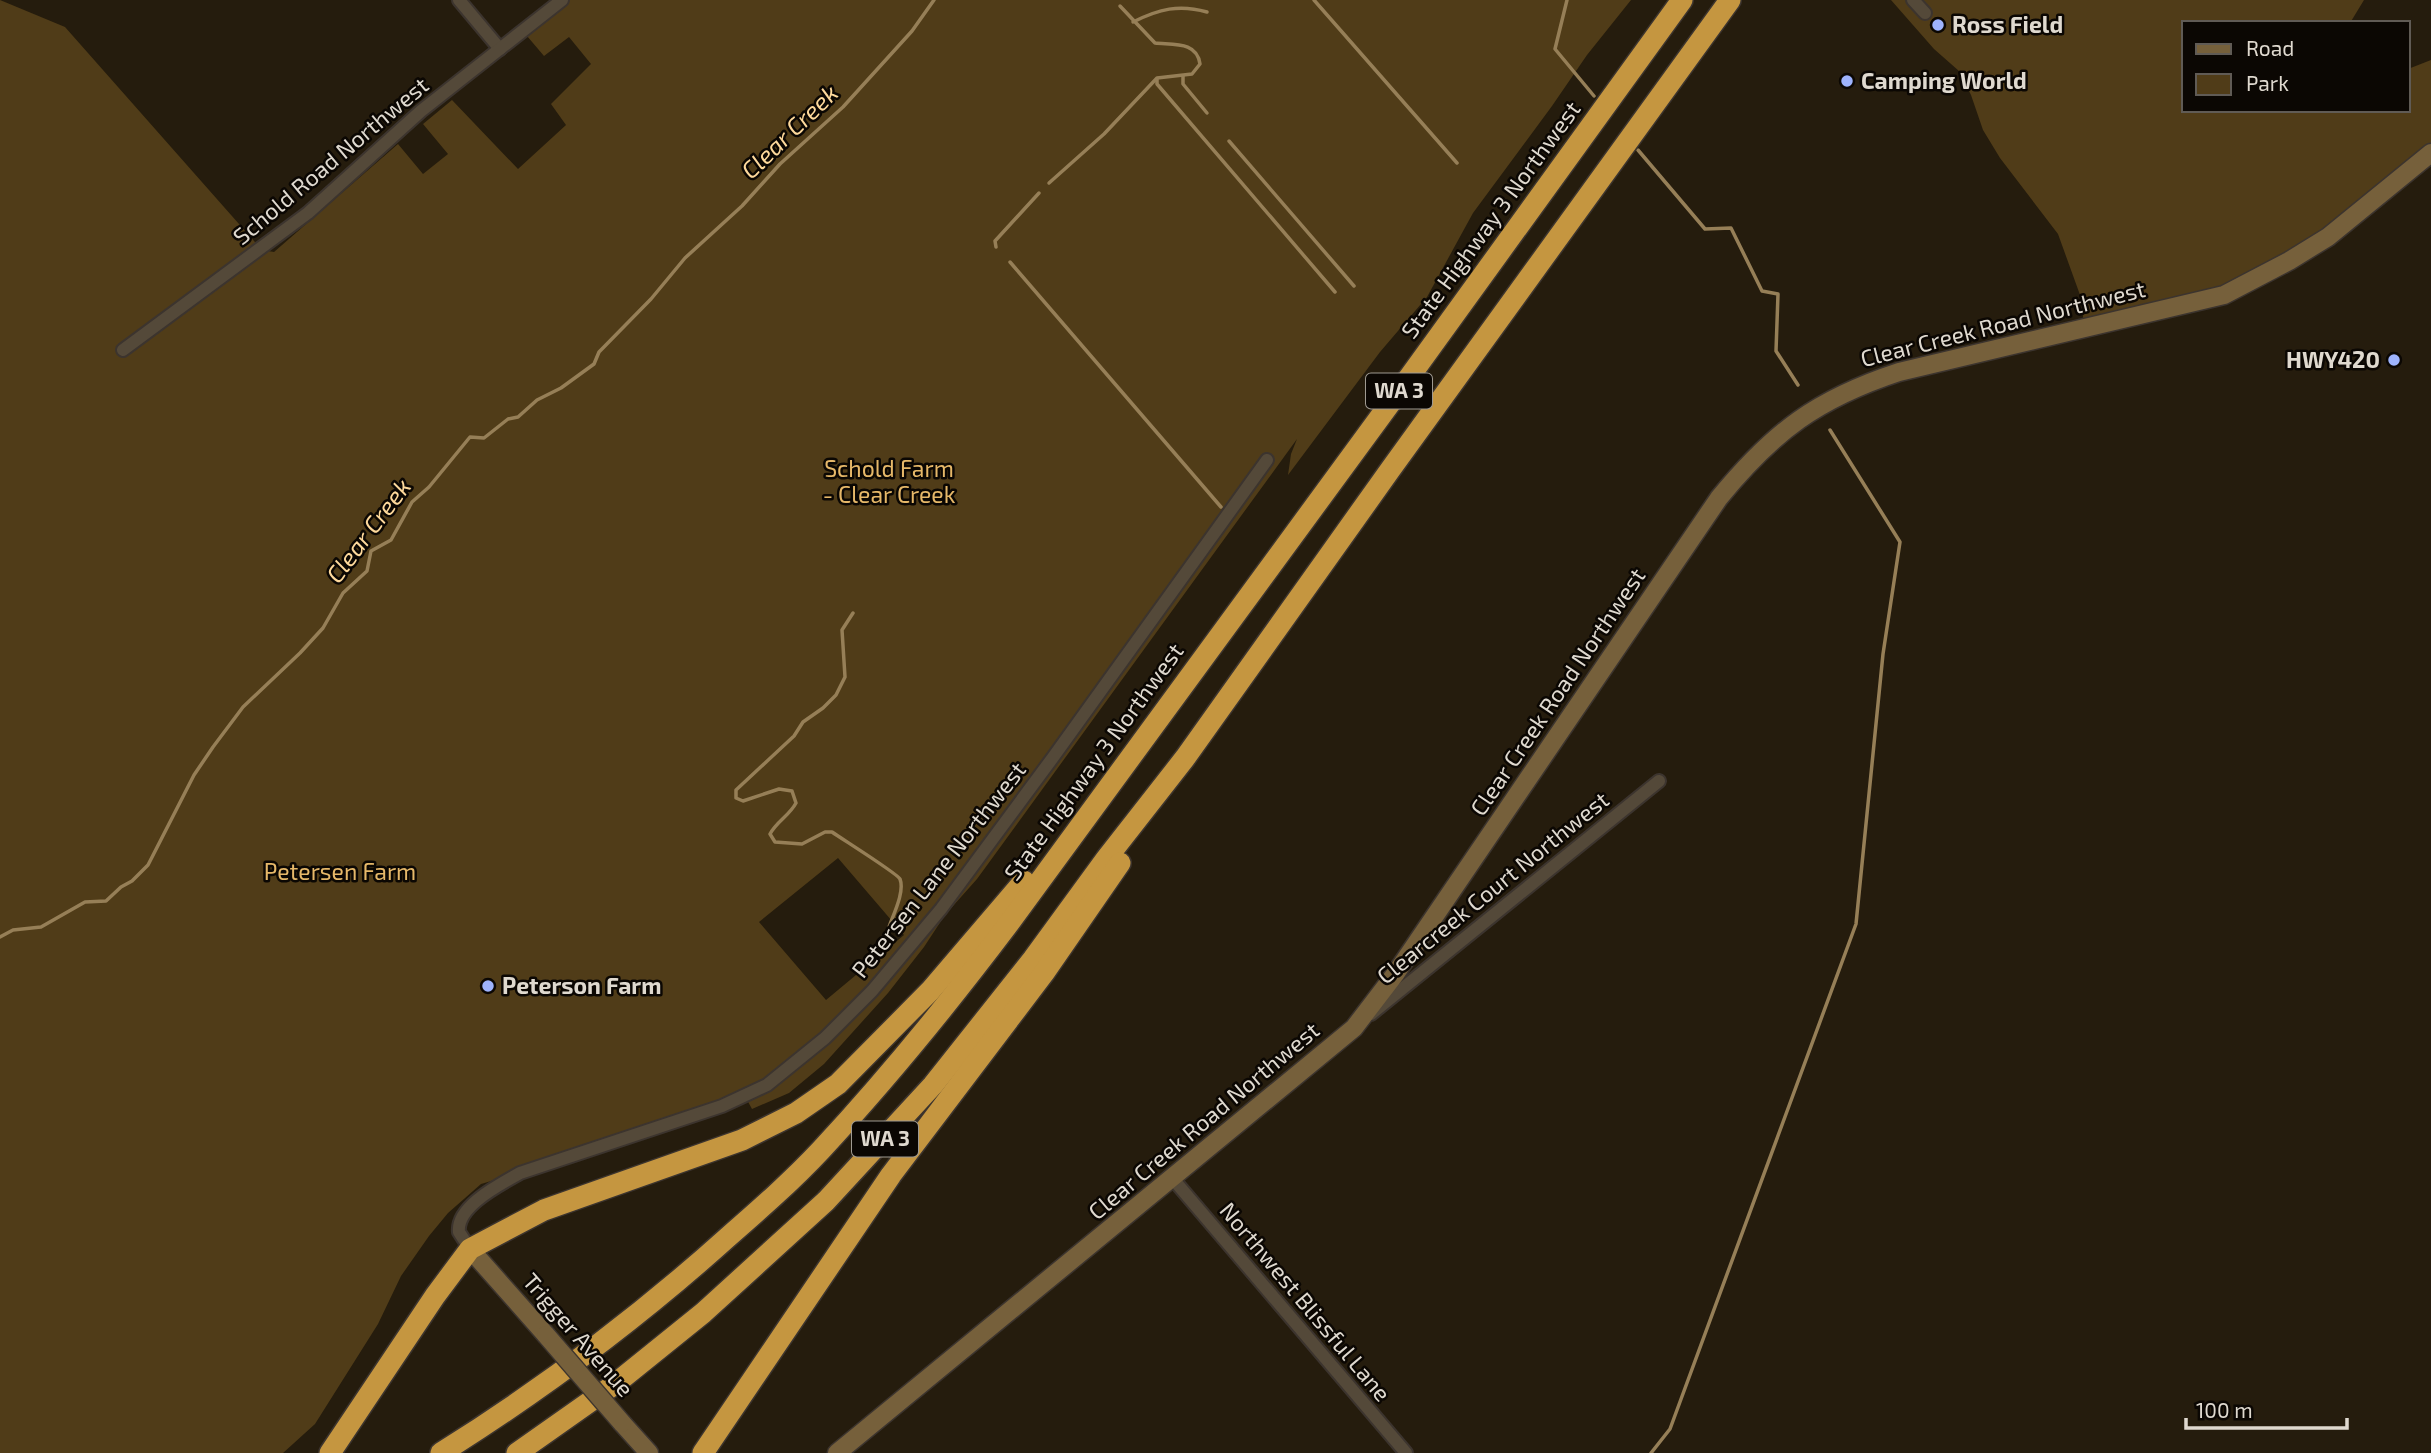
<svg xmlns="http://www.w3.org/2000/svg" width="2431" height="1453" viewBox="0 0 2431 1453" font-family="'Exo 2',sans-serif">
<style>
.green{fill:#503c18;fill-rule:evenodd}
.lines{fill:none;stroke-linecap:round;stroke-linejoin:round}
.stream{stroke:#967f57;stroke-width:3.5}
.minor-casing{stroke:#3c342e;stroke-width:16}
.secondary-casing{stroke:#3c342e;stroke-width:21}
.motorway-casing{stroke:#3c342e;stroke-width:24}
.minor{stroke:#544939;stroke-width:12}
.secondary{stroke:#76603b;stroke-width:18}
.motorway{stroke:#c59640;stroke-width:21}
.secondary-bridge-casing{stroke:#3c342e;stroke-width:21;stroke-linecap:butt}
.secondary-bridge{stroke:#76603b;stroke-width:18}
.poi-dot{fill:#9eb3fd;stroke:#0b0703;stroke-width:2.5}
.labels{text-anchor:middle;stroke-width:5;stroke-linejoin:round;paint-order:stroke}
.shield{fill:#0b0703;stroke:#9f9a92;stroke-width:2}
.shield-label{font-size:21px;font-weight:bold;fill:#dfd9cf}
.poi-label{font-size:23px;font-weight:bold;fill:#dfd9cf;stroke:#0b0703;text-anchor:start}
.street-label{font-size:23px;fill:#dfd9cf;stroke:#0b0703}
.park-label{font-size:23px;fill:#e6b869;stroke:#0b0703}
.water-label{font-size:24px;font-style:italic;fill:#fed99b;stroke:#0b0703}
</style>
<rect width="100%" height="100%" fill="#251c0d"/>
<!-- green -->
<g class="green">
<path d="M0 0 65 27 262 250 274 252 398 144 423 174 448 154 423 124 452 100 518 169 566 125 551 104 591 64 569 37 544 56 527 36 570 0H1631L1587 55 1552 106 1473 213 1427 297 1380 352 1288 475 1291 454 1297 439 977 879 945 915 924 947 888 993 824 1064 789 1093 752 1109 746 1098 576 1156 481 1184 448 1213 429 1236 401 1276 378 1324 315 1424 283 1453H0ZM838 858 904 935 826 1000 759 922Z"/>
<polygon points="1891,0 2364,0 2350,23 2184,23 2184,110 2408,110 2408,69 2431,60 2431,153 2328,237 2247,284 2082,327 2084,306 2058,234 2000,158 1983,130 1971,95 1959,71 1934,49"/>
</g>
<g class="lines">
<!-- stream -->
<g class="stream">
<polyline points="1314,0 1457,163"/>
<polyline points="1567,0 1555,49 1594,96"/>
<path d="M1133 22C1159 9 1179 4 1207 12"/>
<polyline points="1183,76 1183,84 1207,113"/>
<polyline points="1157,79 1157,84 1335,292"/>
<polyline points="1229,141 1354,286"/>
<polyline points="1638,150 1705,229 1731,228 1762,291 1778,294 1776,351 1798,385"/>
<path d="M1049 183 1104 134 1157 78 1192 74 1200 64C1197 41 1173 45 1155 43L1120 6"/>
<polyline points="996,247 995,241 1039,193"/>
<polyline points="1010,262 1221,507"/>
<path d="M853 613 842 630 845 677 836 695 823 708 803 722 794 736 736 790V798L743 801 779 789 792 791 796 803C789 816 777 821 770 834L775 842 802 844 825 832H832C842 839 898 874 900 879 905 892 893 915 889 927"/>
<polyline points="0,937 13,930 41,927 85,902 106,901 121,887 132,881 148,865 194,775 213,747 243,707 300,653 323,628 343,593 367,571 371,551 391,540 412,502 429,487 470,437 484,438 508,419 518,417 537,400 561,388 594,364 599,352 651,299 685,258 742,206 780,164 843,107 912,31 934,0"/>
<polyline points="1651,1453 1670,1429 1856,924 1883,654 1900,542 1830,430"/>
</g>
<!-- minor casing -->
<g class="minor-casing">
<g id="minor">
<polyline points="459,0 500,49"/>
<polyline points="1913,0 1925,13"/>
<polyline points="123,350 308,213 421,111 562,0"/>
<polyline points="1371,1014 1659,781"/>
<polyline points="1173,1179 1406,1453"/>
<path d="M470 1249 459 1232C456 1206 501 1184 520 1173L722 1106 767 1085 825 1038 872 991 941 909 1054 756 1267 460"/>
</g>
</g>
<!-- secondary casing -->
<g class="secondary-casing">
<g id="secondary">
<polyline points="470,1249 546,1335"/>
<polyline points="622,1423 649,1453"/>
<path d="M837 1453 1354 1028 1396 973 1719 498C1774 431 1817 399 1899 372L2224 295 2289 261 2328 237 2431 153"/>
</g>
</g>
<!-- motorway casing -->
<g class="motorway-casing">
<g id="motorway">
<polyline points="330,1453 435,1296 470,1249 544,1210 742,1140 796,1113 838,1084 930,991 1024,881"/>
<path d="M441 1453C543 1389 638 1318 728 1237 760 1209 792 1181 821 1150 887 1079 948 1004 1007 926L1405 383 1682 0"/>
<polyline points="517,1453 615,1384 703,1313 826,1201 933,1085 1033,959 1106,859 1185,758 1390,470 1730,0"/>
<polyline points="703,1453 891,1175 1044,973 1120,863"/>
</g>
</g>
<!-- minor -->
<use href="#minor" class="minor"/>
<!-- secondary -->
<use href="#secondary" class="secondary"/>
<!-- motorway -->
<use href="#motorway" class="motorway"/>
<!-- secondary-bridge casing -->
<g class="secondary-bridge-casing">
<polyline id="secondary-bridge" points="546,1335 622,1423"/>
</g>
<!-- secondary-bridge -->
<use href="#secondary-bridge" class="secondary-bridge"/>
</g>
<!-- markers -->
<g class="poi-dot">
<circle cx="1938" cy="25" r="7"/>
<circle cx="1847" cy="81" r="7"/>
<circle cx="2394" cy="360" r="7"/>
<circle cx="488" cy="986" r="7"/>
</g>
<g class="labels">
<!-- shield labels -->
<g class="shield">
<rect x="1366" y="373.5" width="66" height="35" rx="5"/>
<rect x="852" y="1121.5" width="66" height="35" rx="5"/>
</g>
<g class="shield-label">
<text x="1399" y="398">WA 3</text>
<text x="885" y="1146">WA 3</text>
</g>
<!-- poi labels -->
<g class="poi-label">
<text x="1952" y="33">Ross Field</text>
<text x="1861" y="89">Camping World</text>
<text x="2380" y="368" text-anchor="end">HWY420</text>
<text x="502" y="994">Peterson Farm</text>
</g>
<!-- street labels -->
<g class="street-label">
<text transform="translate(331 161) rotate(-40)" y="8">Schold Road Northwest</text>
<text transform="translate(1491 220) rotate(-54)" y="8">State Highway 3 Northwest</text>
<text transform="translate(2003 324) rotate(-14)" y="8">Clear Creek Road Northwest</text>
<text transform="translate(1558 692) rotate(-56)" y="8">Clear Creek Road Northwest</text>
<text transform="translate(1094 762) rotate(-54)" y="8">State Highway 3 Northwest</text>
<text transform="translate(939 870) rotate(-52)" y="8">Petersen Lane Northwest</text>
<text transform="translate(1493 888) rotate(-39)" y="8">Clearcreek Court Northwest</text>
<text transform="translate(1204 1121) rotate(-40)" y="8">Clear Creek Road Northwest</text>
<text transform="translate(1305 1302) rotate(50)" y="8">Northwest Blissful Lane</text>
<text transform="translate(578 1335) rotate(49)" y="8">Trigger Avenue</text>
</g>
<!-- park labels -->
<g class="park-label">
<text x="889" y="477">Schold Farm<tspan x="889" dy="26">- Clear Creek</tspan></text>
<text x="340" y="880">Petersen Farm</text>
</g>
<!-- water labels -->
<g class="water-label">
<text transform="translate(790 132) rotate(-44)" y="8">Clear Creek</text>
<text transform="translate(369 531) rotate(-53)" y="8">Clear Creek</text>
</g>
</g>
<!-- legend -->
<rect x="2182" y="21" width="228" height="91" fill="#0b0703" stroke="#605b55" stroke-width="2"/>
<rect x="2196" y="44" width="35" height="10" fill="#76603b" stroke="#605b55" stroke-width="2"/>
<text x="2246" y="56" font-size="21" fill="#dfd9cf">Road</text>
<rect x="2196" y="74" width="35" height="21" fill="#503c18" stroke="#605b55" stroke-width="2"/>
<text x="2246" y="91" font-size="21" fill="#dfd9cf">Park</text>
<!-- scale -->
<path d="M2186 1418v10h161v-10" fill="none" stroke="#dfd9cf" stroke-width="3.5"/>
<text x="2196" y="1418" font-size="21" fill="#dfd9cf" stroke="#0b0703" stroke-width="5" paint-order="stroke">100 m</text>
</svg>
